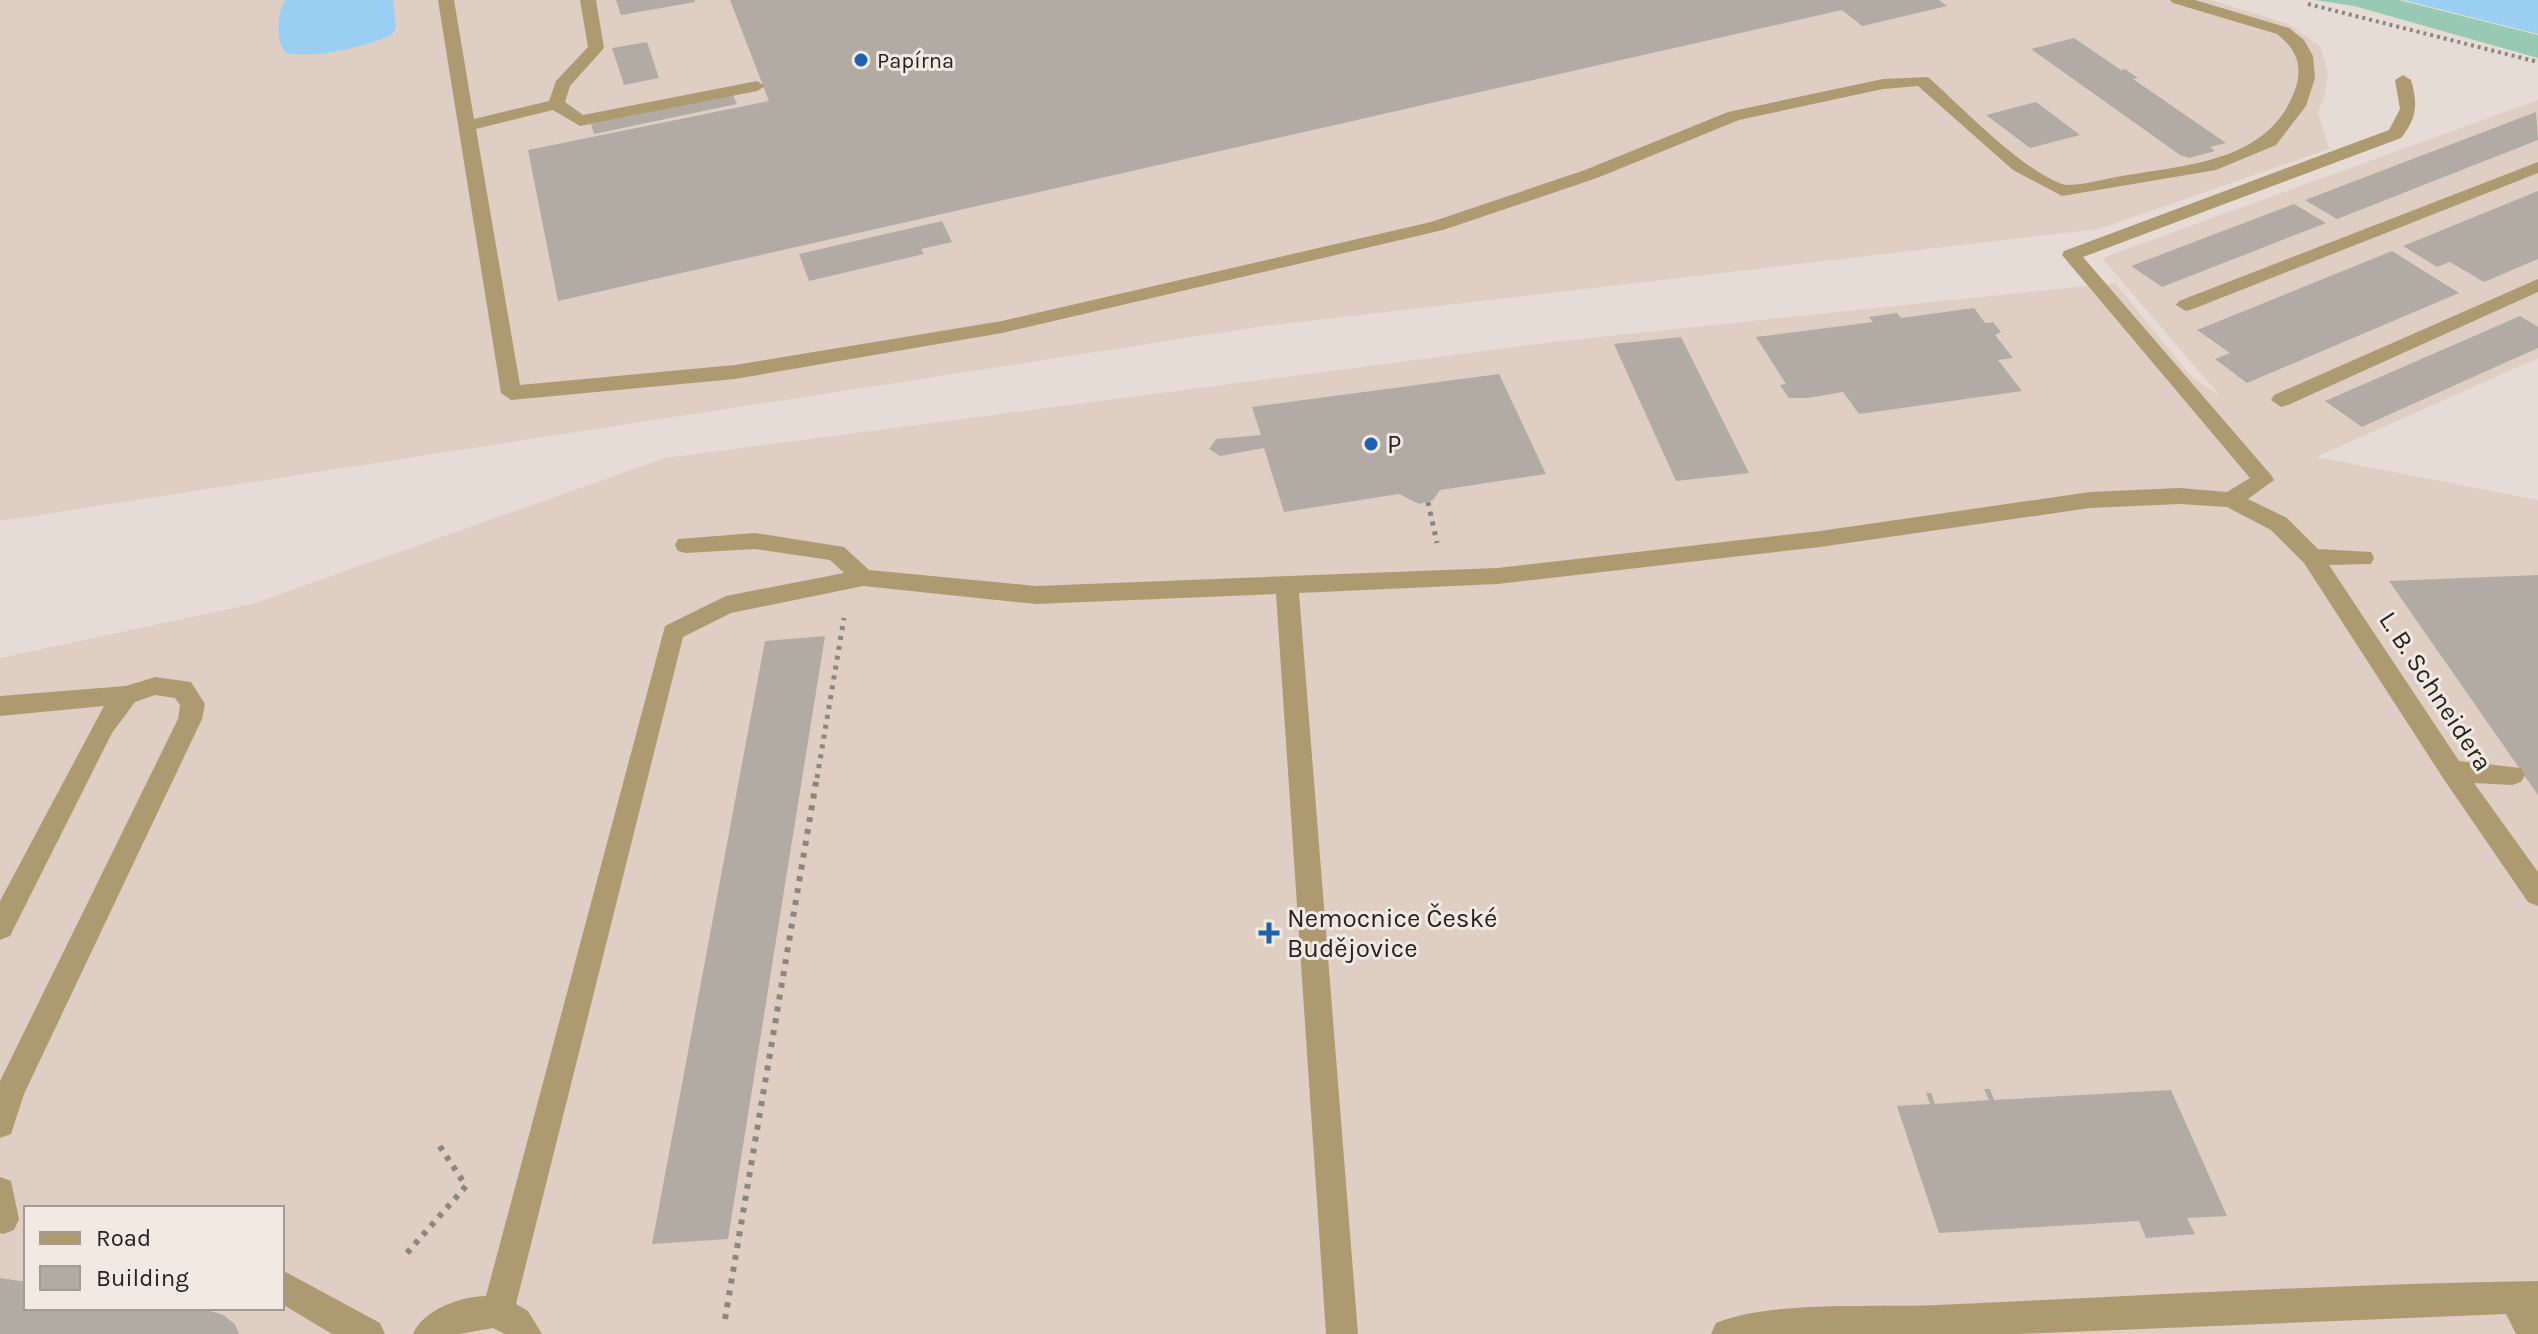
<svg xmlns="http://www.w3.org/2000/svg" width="2538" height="1334" viewBox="0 0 2538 1334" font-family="Karla,sans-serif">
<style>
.built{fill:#dfcec3;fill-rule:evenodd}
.green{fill:#98cab3}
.water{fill:#9acef3}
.building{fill:#b2aba3}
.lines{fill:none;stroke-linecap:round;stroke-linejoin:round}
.path-far2{stroke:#8c8580;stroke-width:4;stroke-dasharray:3 4;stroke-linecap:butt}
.path-far1{stroke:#8c8580;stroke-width:5;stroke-dasharray:4 6;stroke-linecap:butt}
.path{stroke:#8c8580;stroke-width:6;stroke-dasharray:5 7;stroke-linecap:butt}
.minor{fill:#ae9a71;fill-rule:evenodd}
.poi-dot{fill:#1d62b2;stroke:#f3e9e3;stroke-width:3}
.labels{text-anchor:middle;stroke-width:6;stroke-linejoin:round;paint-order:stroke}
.far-poi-label{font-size:22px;fill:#262320;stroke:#f3e9e3;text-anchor:start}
.poi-label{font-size:26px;fill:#262320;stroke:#f3e9e3;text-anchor:start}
.street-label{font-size:26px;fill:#262320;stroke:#f3e9e3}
</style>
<rect width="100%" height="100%" fill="#e6dcd5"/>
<!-- built -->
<g class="built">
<polygon points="0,0 2211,0 2288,24 2320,46 2328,73 2324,97 2318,112 2329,149 2099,229 1257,327 0,521"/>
<path d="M2538 100V358L2316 457 2538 500V1334H0V658L252 604 665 458 1552 342 2115 283 2189 374 2221 397 2102 258ZM26 1208H282V1308H26Z"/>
</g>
<!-- green -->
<polygon class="green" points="2315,0 2399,0 2538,35 2538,58 2354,6"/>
<!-- water -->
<g class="water">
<path d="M285 0H393L396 27 392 35C361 47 319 59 286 53 275 40 277 15 285 0Z"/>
<polygon points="2404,0 2538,0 2538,34"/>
</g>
<!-- building -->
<g class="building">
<polygon points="616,0 695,0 695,2 621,15"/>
<polygon points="730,0 1939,0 1947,6 1862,26 1842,10 558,301 528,150 769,101"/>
<polygon points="2074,38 2121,70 2125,69 2138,78 2133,79 2226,143 2210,147 2215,151 2189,158 2180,155 2031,49"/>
<polygon points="647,42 659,78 624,85 612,48"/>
<polygon points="733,95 737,104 594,134 591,124"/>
<polygon points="2036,102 2080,135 2030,148 1986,115"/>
<polygon points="2536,112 2538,140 2337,219 2305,200"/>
<polygon points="2538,191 2538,259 2484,282 2450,262 2437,267 2403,246"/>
<polygon points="2294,204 2326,223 2162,287 2131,266"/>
<polygon points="942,221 952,242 921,249 924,254 809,281 799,254"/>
<polygon points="2392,251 2459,293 2247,383 2215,359 2230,353 2197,330"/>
<polygon points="1974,308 1985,323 1993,322 2001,332 1995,335 2013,358 1998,360 2022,391 1859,414 1843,392 1807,398 1789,398 1780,385 1786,384 1756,337 1873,322 1869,317 1897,313 1901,318"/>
<polygon points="2520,316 2538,327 2538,348 2377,420 2362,427 2325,401"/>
<polygon points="1681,337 1749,473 1676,481 1614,344"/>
<polygon points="1499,374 1546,474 1440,490 1433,500 1419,504 1399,494 1284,512 1264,448 1220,456 1209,449 1216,439 1261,435 1252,407"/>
<polygon points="2538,575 2538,795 2389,581"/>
<polygon points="825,636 728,1239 652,1244 765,641"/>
<polygon points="1984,1089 1990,1089 1994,1100 2171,1090 2227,1216 2187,1218 2195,1234 2146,1238 2139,1221 1939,1233 1897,1106 1930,1104 1926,1093 1931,1093 1935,1104 1989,1100"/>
<polygon points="0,1278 26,1282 26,1308 202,1308 223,1315 235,1324 239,1334 0,1334"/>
</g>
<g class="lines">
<!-- path-far2 -->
<polyline class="path-far2" points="2308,4 2538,62"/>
<!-- path-far1 -->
<g class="path-far1">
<polyline points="1428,502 1437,543"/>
<polyline points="817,778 844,618"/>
</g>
<!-- path -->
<g class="path">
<polyline points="407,1253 466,1186 439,1145"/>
<polyline points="725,1319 817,776"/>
</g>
<!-- minor -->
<g class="minor">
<path d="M438 0H454L474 119 549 101 556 81 588 47 580 0H596L604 48 570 86 565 102 583 115 757 81 765 86 757 91 580 126 553 110 476 129 520 385 735 365 1002 321 1431 222 1585 170 1728 112 1883 79 1928 77C1964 109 2018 167 2062 184 2073 188 2109 178 2122 176 2189 164 2271 162 2296 87 2303 64 2295 48 2277 34L2173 3 2170 0H2195L2289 28 2304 40 2313 56 2315 78 2306 106 2276 145 2216 170 2062 196 2013 170 1918 86 1883 89 1739 120 1597 178 1443 230 1002 333 735 379 511 400 501 393Z"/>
<path d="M2403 75 2411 80C2418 104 2417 118 2401 138L2083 257 2271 475 2274 480 2248 499 2287 518 2318 549 2371 552 2374 558 2371 564 2329 565 2459 761 2521 768 2525 775 2521 782 2512 785 2474 783 2538 872V906L2528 902 2443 778 2304 563 2271 530 2227 507 2180 504 2090 508 1820 547 1497 584 1299 593 1358 1334H1326L1276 594 1036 604 863 586 731 613 683 637 516 1304 528 1311 542 1334H505L493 1328 459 1334H413C423 1310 461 1296 486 1296L665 626 726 596 844 573 830 560 755 549 686 553 678 551 675 545 678 539 755 533 844 547 869 570 1036 586 1497 568 1820 531 2090 492 2180 488 2227 492 2250 478 2062 255 2064 251 2389 130 2400 109 2395 80Z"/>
<polygon points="2538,162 2538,173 2193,309 2186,311 2176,305 2179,301"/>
<polygon points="2538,279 2538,292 2288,405 2281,407 2271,400 2274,395"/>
<polygon points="155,677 191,682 205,704 202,719 24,1094 11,1134 0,1138 0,1081 178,719 180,705 175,698 155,695 135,702 112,733 10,936 0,940 0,901 104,706 0,716 0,696 126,686"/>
<polygon points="0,1177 11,1181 19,1219 14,1230 3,1234 0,1233"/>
<polygon points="282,1270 380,1323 385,1334 332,1334 282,1304"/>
<path d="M2538 1281V1334H2516L2506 1314 2017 1334H1711L1716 1323C1770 1300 1877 1308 1938 1305 2138 1296 2338 1284 2538 1281Z"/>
</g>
</g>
<!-- markers -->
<g class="poi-dot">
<circle cx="861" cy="60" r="8"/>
<circle cx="1371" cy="444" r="8"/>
<path d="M1265 921h8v8h8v8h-8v8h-8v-8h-8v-8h8z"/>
</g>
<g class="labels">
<!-- far-poi labels -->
<g class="far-poi-label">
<text x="877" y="68">Papírna</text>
</g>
<!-- poi labels -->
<g class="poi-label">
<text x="1387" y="453">P</text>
<text x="1287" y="927">Nemocnice České<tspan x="1287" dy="30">Budějovice</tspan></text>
</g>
<!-- street labels -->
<g class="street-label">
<text transform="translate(2436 691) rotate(57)" y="9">L. B. Schneidera</text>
</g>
</g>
<!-- legend -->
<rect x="24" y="1206" width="260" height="104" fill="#f3e9e3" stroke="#a19a95" stroke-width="2"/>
<rect x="40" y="1232" width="40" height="12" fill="#ae9a71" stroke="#a19a95" stroke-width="2"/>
<text x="96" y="1246" font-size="24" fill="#262320">Road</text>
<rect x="40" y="1266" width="40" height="24" fill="#b2aba3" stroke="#a19a95" stroke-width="2"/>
<text x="96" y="1286" font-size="24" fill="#262320">Building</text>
</svg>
